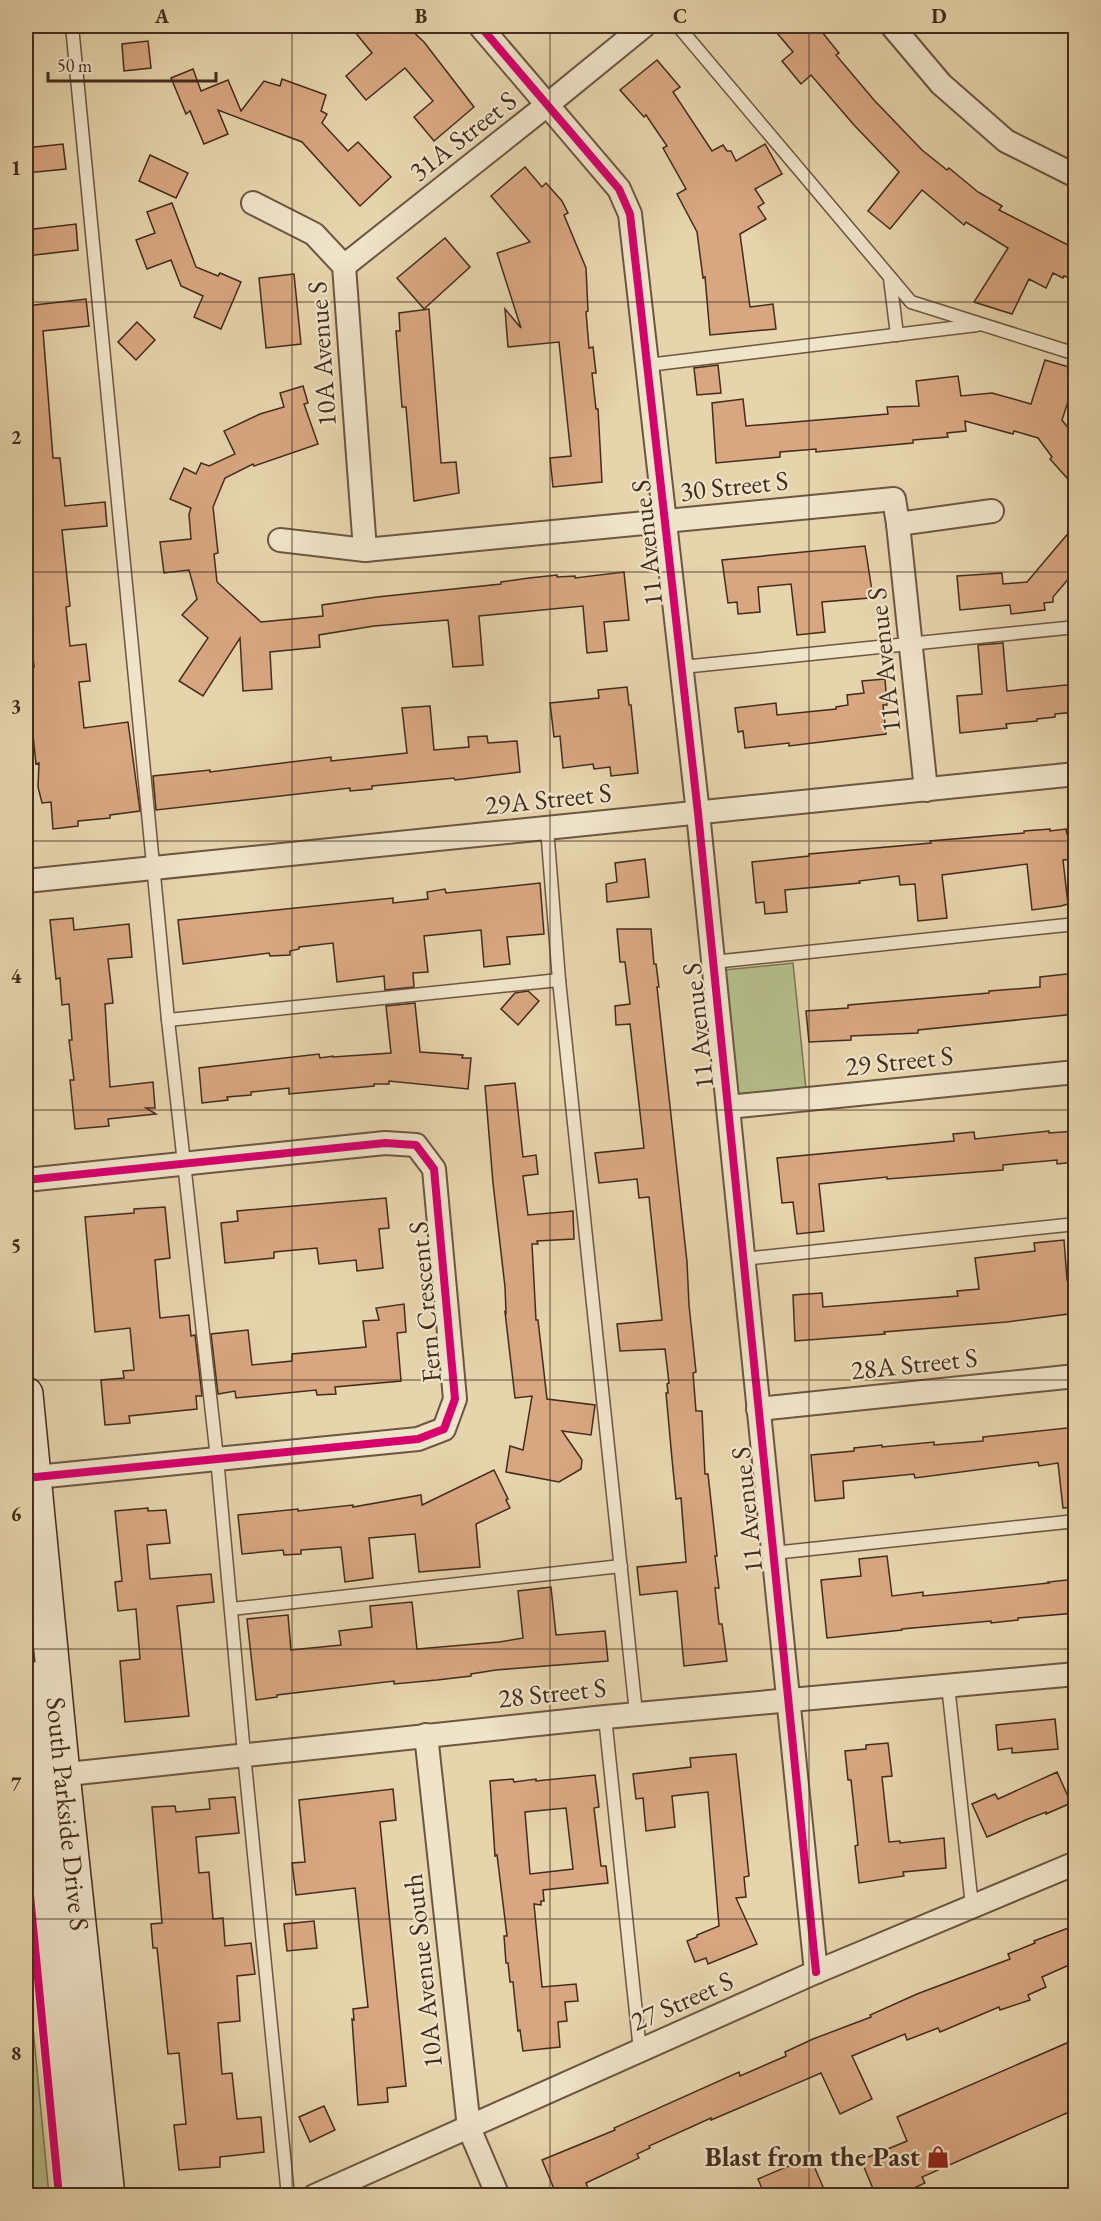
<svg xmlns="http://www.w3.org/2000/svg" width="1101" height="2221" viewBox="0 0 1101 2221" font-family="'EB Garamond',serif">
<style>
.green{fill:#b4bd8a;stroke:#7c7453;stroke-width:1.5}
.building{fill:#d8a781;stroke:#432c1c;stroke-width:1.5;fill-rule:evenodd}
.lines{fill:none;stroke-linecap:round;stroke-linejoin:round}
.lane-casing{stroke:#6c5640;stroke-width:15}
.street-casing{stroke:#6c5640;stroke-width:26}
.secondary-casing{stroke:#432c1c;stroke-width:36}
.lane{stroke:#efe3c9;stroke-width:12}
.street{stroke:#efe3c9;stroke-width:22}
.secondary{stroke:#efe3c9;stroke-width:33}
.cycleway-casing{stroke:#efe3c9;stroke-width:11}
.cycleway{stroke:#d6006c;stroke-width:8}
.grid{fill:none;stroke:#432c1c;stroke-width:1.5;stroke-opacity:0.55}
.labels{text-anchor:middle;stroke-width:4.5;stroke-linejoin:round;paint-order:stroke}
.street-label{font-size:27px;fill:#432c1c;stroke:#efe3c9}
.poi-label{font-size:27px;font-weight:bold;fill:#432c1c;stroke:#efe3c9;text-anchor:end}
.neatline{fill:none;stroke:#432c1c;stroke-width:2}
.grid-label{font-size:20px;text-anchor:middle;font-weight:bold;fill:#432c1c}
</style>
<rect width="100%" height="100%" fill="#e6d4ac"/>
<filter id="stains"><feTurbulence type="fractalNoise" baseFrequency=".00333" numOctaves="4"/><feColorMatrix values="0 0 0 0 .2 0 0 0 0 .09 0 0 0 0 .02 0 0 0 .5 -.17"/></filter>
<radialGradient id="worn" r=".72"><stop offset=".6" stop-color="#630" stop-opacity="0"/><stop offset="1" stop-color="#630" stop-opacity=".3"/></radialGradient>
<!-- green -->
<g class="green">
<polygon points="793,963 807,1099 728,1107 714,971"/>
<polygon points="26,1954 49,2195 26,2195"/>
</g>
<!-- building -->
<g class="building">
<polygon points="350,26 407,26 424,42 474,107 434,141 414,117 433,101 405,68 366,100 346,76 372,53"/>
<polygon points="771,26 813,26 820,33 822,32 839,53 836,55 874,100 922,150 947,170 949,168 978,192 1002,206 999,210 1076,249 1076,280 1064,276 1063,278 1053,273 1046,288 1029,279 1012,314 974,302 1008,248 966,222 964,225 922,190 890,229 868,211 899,172 854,125 811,75 801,84 782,61 793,52"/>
<polygon points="148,41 151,68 124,71 122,44"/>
<polygon points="657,60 680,87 673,92 712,151 723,145 727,151 731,151 736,161 765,144 782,174 755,189 764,203 758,207 766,219 740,234 750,307 773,304 776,329 710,335 705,277 703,278 697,232 677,194 686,189 663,148 667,146 646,115 644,117 620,90"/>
<polygon points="193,69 201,91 228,80 241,111 264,81 280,86 282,79 326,95 321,111 327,114 322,123 348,151 358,142 391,177 360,206 302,142 218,110 228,134 204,144 190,111 186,114 171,78"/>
<polygon points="63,144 66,169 26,173 26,148"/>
<polygon points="150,155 188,173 176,198 139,181"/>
<polygon points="525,167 542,187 546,183 562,201 568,213 564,215 586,268 588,311 586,312 589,348 593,347 596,373 592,373 596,409 598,409 602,482 553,487 550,458 571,456 559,342 508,347 505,309 521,328 497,253 530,242 491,196"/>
<polygon points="172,203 196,267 218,276 220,273 241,282 221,329 194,317 203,296 181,286 171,260 147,269 136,240 155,233 147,212"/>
<polygon points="76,224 78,250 26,256 26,230"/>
<polygon points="445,238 470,267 424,309 397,278"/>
<polygon points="294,274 301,344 266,348 259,278"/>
<polygon points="86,299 89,326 43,331 53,458 60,458 65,506 105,502 107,526 62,530 70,606 66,607 70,646 86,644 90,681 79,682 84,728 128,722 140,811 110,815 110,818 78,821 78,826 53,829 51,802 42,803 38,787 39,763 36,764 26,667 34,667 28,610 26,611 26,505 28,504 26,479 26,306"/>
<polygon points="429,309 441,463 456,462 459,493 414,501 406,407 402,407 396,331 400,331 399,313"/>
<polygon points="137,322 155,340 136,360 118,342"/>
<polygon points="1045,360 1076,369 1076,377 1062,420 1076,438 1076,488 1050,459 1052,457 1038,438 1014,431 1013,434 965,421 966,431 947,433 948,437 913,440 913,443 816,452 816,449 780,452 780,457 716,463 712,403 743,399 746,426 888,414 887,407 919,406 916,381 958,376 961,396 992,393 1031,404"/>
<polygon points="718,365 721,393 697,395 694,368"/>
<polygon points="303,386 308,403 304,404 318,444 254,466 253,464 225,478 213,507 218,553 214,554 217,582 261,622 323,616 322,605 377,597 501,584 501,582 529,578 557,575 557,577 575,576 575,578 624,572 629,620 604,622 607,651 587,653 583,606 479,616 483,665 453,667 448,620 374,626 319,635 320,647 270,652 272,689 243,691 240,638 203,696 179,681 208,638 182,615 197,599 189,570 164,573 160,542 191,539 189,514 191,508 170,499 184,468 196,474 201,463 209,466 235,454 224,431 260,414 284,407 280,393"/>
<polygon points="1076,524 1076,570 1053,597 1053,602 1044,603 1045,610 1011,614 1010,605 960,610 957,576 1002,573 1003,584 1027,582"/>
<polygon points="865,546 872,591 868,592 869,598 822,602 825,632 797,635 791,584 758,587 760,612 738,614 737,602 728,603 722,560"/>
<polygon points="1003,643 1007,691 1076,684 1076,712 1055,714 1055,717 1037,719 1037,721 1006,724 1007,728 960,733 957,696 982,694 978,645"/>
<polygon points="885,679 887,705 883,705 886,734 789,746 789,743 745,748 743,731 738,732 735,708 776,703 777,715 836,709 836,707 848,705 847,695 864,693 862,681"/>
<polygon points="627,687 629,705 631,705 638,773 611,776 610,767 594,769 593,764 563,768 560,736 554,737 550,703 599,698 598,690"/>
<polygon points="430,706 434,750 469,747 468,737 487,736 488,743 517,741 520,772 455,780 454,778 372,786 372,789 350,791 350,788 156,810 153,776 210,770 210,772 331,757 331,761 407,753 402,708"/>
<polygon points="1050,829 1050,831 1066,829 1067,834 1076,834 1076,859 1063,860 1068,904 1061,906 1032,910 1027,864 942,875 947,918 918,921 915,884 900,885 899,876 859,881 860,883 785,890 787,912 765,914 764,902 756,903 752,862 809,856 809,854 931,843 930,841 1024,833 1024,831"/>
<polygon points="645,859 649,897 607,902 606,884 617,882 615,863"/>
<polygon points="540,883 544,934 507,937 510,964 484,967 481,930 424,936 428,972 413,973 414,987 385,990 384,976 337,982 333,943 299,947 299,949 290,951 290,955 270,956 269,953 183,964 178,920 393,898 393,903 428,899 427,892 445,889 446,893"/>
<polygon points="73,918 74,930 129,924 132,957 108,959 113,1003 105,1004 110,1087 153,1082 155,1108 146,1108 156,1114 108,1119 109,1126 75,1129 70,1080 74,1080 69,1040 72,1040 69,1004 62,1005 60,978 56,979 50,920"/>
<polygon points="617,929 651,929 654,964 656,964 659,987 657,987 687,1262 689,1305 696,1372 693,1373 696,1411 702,1411 705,1474 708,1474 717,1556 715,1556 719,1588 715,1588 719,1624 722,1624 727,1661 684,1666 677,1591 640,1595 637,1567 686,1562 681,1498 676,1499 672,1459 666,1393 668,1393 667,1384 669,1383 665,1349 620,1351 617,1324 662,1320 649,1197 639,1198 637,1179 599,1183 595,1153 644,1148 630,1024 616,1025 615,1006 630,1004 625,962 620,962"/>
<polygon points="1076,973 1076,1014 918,1030 918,1033 851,1036 851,1040 809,1042 806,1011 848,1008 848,1005 989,993 989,991 1040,987 1040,977"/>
<polygon points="528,991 539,1001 518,1025 501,1009 515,993"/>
<polygon points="415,1003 420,1052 463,1055 462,1058 471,1058 468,1089 389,1081 389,1084 374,1084 374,1086 289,1094 289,1088 251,1092 251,1095 227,1097 228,1100 202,1103 199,1068 319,1054 320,1058 333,1056 333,1057 391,1053 386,1006"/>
<polygon points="515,1083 523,1157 536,1155 538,1174 523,1176 528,1215 573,1211 574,1239 537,1241 538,1244 532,1244 536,1320 538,1320 547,1399 595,1405 591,1435 562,1431 582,1460 581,1469 559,1482 506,1472 510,1446 523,1450 532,1396 515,1398 505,1312 506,1313 505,1287 493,1183 485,1086"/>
<polygon points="1049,1131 1049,1133 1076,1131 1076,1162 1057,1164 1057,1160 1003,1165 1003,1170 887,1179 887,1177 819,1184 824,1231 797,1234 793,1202 782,1203 777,1158 954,1141 953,1134 974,1132 975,1139"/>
<polygon points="386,1198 389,1228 379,1229 383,1268 357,1271 356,1260 319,1264 317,1248 274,1252 274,1258 225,1263 221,1223 238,1221 237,1211"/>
<polygon points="165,1207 170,1258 155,1260 160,1318 189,1315 191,1336 195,1335 202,1396 196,1396 197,1409 129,1416 130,1423 105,1425 101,1380 124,1378 123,1371 134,1370 130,1328 95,1332 85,1217 134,1213 134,1209"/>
<polygon points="1064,1240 1067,1280 1076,1279 1076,1313 1007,1322 884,1332 885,1334 795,1341 793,1295 822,1293 823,1307 958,1296 957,1291 979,1289 975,1258 1035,1251 1034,1243"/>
<polygon points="404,1304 406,1332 397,1333 401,1381 335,1387 336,1394 317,1395 316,1390 236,1398 235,1391 218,1394 211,1334 248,1330 252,1365 292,1361 292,1354 366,1347 363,1321 379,1320 376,1308"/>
<polygon points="1076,1427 1076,1507 1063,1508 1058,1463 1039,1466 1038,1462 915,1478 914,1474 843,1481 844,1498 815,1501 811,1455 854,1451 854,1448 882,1445 882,1447 934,1442 934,1445 983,1441 983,1437"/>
<polygon points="494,1470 508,1499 506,1500 510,1508 476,1524 480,1567 419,1572 415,1534 369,1538 373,1578 345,1582 341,1547 301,1550 301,1554 284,1555 283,1550 242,1554 238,1515 298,1509 298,1511 353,1505 353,1507 421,1495 422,1505"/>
<polygon points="148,1508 148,1511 166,1510 170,1543 147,1545 150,1579 211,1574 214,1602 177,1606 189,1716 125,1722 120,1661 140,1659 136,1609 118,1611 115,1582 122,1581 115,1511"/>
<polygon points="887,1556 892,1596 923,1592 923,1596 1049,1583 1048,1582 1076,1579 1076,1613 1018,1618 1018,1620 991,1623 991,1621 902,1629 902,1630 827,1638 821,1580 861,1576 859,1559"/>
<polygon points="551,1587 556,1635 605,1631 608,1661 496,1670 471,1674 471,1676 437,1680 394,1684 394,1681 277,1695 277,1697 256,1700 247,1619 288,1615 291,1650 341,1645 339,1631 372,1627 370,1606 412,1602 417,1649 499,1642 523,1638 518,1591"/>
<polygon points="1055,1719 1058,1749 1012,1753 1012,1748 998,1750 996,1725"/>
<polygon points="888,1743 892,1776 882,1777 889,1842 900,1841 900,1843 944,1838 946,1868 903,1872 904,1876 859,1883 855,1846 858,1845 851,1780 848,1780 845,1751 866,1749 866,1745"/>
<polygon points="736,1754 749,1876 744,1877 746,1897 736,1898 757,1944 708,1964 706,1958 695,1962 687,1941 697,1937 697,1935 719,1926 708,1792 672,1796 675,1827 646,1831 643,1798 636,1799 633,1774 691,1767 690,1758"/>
<polygon points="1057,1772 1071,1803 1046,1814 1046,1812 1028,1819 987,1837 972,1804 995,1794 998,1799"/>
<path d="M595 1775 599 1807 594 1808 601 1866H606L608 1883 543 1890 544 1901H541V1905L534 1904 542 1987 576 1984 578 2001 565 2002 567 2021 558 2022 560 2047 523 2051 520 2030 518 2031 513 1982H510L508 1963H506L504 1936H507L497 1855 495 1856 490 1781 513 1779 514 1782 536 1779V1781ZM566 1808 573 1869 530 1874 525 1812Z"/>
<polygon points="393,1789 396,1820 380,1822 406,2086 387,2088 388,2102 358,2105 352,2019 354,2020 353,2009 368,2007 355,1888 296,1895 292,1863 305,1862 299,1800"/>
<polygon points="235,1797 239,1833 196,1837 199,1873 209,1872 213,1919 223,1918 225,1946 251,1943 255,1974 237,1976 240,2021 218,2023 222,2074 232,2073 237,2119 261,2117 264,2152 220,2157 220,2167 179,2170 174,2125 186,2124 179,2053 168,2054 157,1948 153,1948 151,1924 162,1923 152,1807 175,1806 176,1812 210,1809 209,1799"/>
<polygon points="314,1921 317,1948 287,1951 284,1924"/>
<polygon points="1076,1925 1076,1962 1042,1977 1046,1987 1028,1995 1030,2000 1000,2010 999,2007 940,2032 938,2028 907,2040 905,2034 852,2056 872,2099 840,2114 821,2073 711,2120 711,2118 649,2146 650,2148 637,2154 639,2158 586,2183 591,2196 557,2196 542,2160 615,2130 614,2128 739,2072 740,2076 786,2056 785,2052 813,2039 871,2017 870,2015 917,1994 1010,1959 1008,1954 1035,1943 1034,1941"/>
<polygon points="1076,2039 1076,2109 922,2177 925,2183 897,2196 876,2196 861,2160 907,2141 897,2117"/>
<polygon points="324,2106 335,2130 310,2142 299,2117"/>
<polygon points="810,2157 827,2196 765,2196 758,2179"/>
</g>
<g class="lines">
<!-- lane casing -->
<g class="lane-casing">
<g id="lane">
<polyline points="72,26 168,1020 217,1458 244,1754 288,2196"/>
<polyline points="678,26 911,302 1076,354"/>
<polyline points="890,278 897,335"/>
<polyline points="648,365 977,325"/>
<polyline points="682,667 1076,627"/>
<polyline points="547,828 559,980 636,1713"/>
<polyline points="713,962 1076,924"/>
<polyline points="168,1020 559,980"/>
<polyline points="743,1259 1076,1224"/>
<polyline points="773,1553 1076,1521"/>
<polyline points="231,1609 621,1566"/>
<polyline points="948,1685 972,1906"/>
<polyline points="605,1717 640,2051"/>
</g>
</g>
<!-- street casing -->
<g class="street-casing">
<g id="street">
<polyline points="480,26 619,189 630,214 698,813 816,1972"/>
<polyline points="892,26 941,84 1006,141 1076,176"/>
<polyline points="253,203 314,234 344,266 365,550"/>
<polyline points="344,266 547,105 644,26"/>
<polyline points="898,524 926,790"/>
<polyline points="280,540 365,550 894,499 898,524 992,511"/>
<polyline points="26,881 1076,774"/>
<polyline points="728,1107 1076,1072"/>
<polyline points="26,1180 385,1143 416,1145 434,1169 455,1399 444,1429 418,1439 26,1478"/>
<polyline points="758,1409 1076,1376"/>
<polyline points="426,1735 469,2128 498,2196"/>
<polyline points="49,1776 605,1717 1076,1674"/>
<polyline points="314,2196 816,1972 1076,1863"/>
</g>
</g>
<!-- secondary casing -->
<g class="secondary-casing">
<g id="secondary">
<path id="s1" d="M26 1394 63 1774 108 2196"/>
<polyline points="26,1676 78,2196"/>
</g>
</g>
<!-- lane -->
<use href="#lane" class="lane"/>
<!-- street -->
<use href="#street" class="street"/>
<!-- secondary -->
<use href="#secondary" class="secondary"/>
<!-- cycleway casing -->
<g class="cycleway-casing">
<g id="cycleway">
<polyline points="480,26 619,189 630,214 698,813 816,1972"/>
<polyline points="26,1180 385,1143 416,1145 434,1169 455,1399 444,1429 418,1439 26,1478"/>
<polyline points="26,1854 59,2196"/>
</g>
</g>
<!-- cycleway -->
<use href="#cycleway" class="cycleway"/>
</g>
<!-- grid -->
<path class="grid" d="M292 26V2196M550 26V2196M809 26V2196M26 302H1076M26 572H1076M26 841H1076M26 1110H1076M26 1380H1076M26 1649H1076M26 1919H1076"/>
<!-- icons -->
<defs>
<g id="shop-bare" transform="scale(1.8)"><path d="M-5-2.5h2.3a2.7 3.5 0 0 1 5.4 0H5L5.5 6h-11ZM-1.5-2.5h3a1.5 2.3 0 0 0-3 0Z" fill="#8f2418" stroke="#efe3c9" stroke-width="2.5" paint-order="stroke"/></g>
</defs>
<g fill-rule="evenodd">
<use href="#shop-bare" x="938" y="2157"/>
</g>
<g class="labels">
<!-- street labels -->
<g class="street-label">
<text transform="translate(463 136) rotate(-38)" y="9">31A Street S</text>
<text transform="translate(322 354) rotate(-94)" y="9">10A Avenue S</text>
<text transform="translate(734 486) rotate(-6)" y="9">30 Street S</text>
<text transform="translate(647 543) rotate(-96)" y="9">11 Avenue S</text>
<text transform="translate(884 660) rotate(-96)" y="9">11A Avenue S</text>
<text transform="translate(548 799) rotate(-6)" y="9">29A Street S</text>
<text transform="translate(698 1026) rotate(-96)" y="9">11 Avenue S</text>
<text transform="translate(899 1061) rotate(-6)" y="9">29 Street S</text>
<text transform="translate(425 1302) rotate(-95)" y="9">Fern Crescent S</text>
<text transform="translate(914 1364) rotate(-6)" y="9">28A Street S</text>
<text transform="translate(747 1510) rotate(-96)" y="9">11 Avenue S</text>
<text transform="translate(552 1693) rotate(-6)" y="9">28 Street S</text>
<text dy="9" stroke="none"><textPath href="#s1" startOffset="422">South Parkside Drive S</textPath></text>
<text transform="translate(423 1971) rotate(-96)" y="9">10A Avenue South</text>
<text transform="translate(682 2001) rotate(-24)" y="9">27 Street S</text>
</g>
<!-- poi labels -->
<g class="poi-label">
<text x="920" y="2166">Blast from the Past</text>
</g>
</g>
<!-- margin -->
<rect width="1101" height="2221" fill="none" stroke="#e6d4ac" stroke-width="66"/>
<!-- scale -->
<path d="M48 72v9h168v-9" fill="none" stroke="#432c1c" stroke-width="3"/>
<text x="57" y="72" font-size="18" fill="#432c1c" stroke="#efe3c9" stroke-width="4.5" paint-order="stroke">50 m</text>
<rect x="33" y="33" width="1035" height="2155" class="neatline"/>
<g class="grid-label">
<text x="162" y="23">A</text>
<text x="421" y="23">B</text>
<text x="680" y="23">C</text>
<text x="939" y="23">D</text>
<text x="16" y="175">1</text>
<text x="16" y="444">2</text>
<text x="16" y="713">3</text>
<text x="16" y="983">4</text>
<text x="16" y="1252">5</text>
<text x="16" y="1521">6</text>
<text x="16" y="1791">7</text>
<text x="16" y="2060">8</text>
</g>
<rect width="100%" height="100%" filter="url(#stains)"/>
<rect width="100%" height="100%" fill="url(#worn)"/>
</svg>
